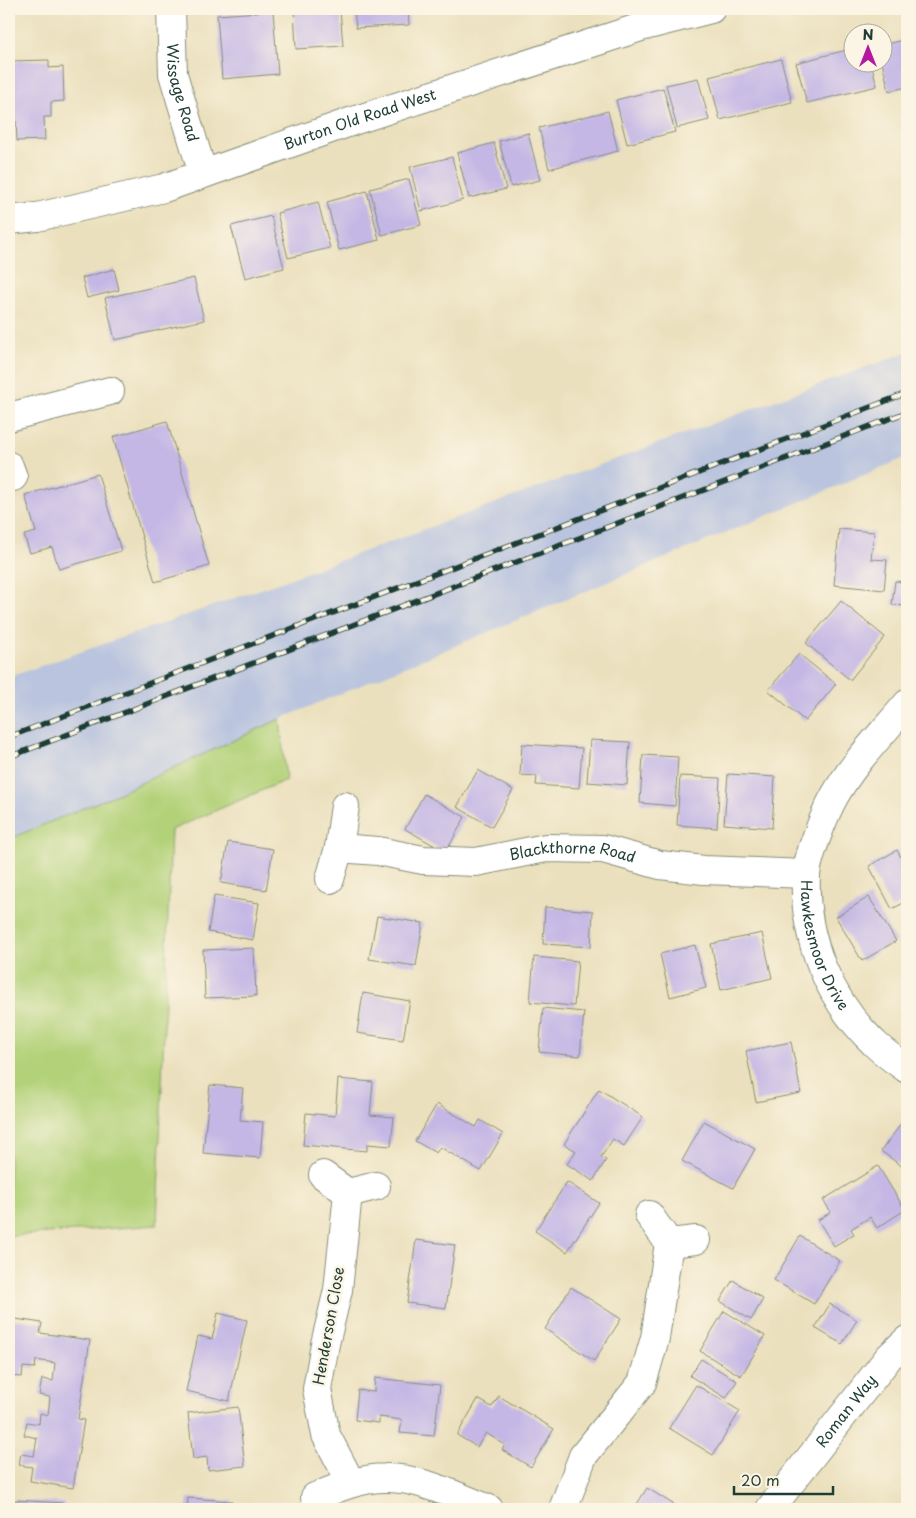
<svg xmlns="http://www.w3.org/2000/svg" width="916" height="1518" viewBox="0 0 916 1518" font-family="'Playpen Sans',sans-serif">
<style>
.industrial{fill:#bac4de}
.green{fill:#b2d178;stroke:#688756}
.building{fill:#c4b7e5}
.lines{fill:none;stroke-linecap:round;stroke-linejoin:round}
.minor-casing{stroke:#858e78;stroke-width:30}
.minor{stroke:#fff;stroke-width:28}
.rail-casing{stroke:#1f3d34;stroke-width:5.5}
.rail{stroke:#fcf5e5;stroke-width:4;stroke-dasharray:11;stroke-linecap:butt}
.labels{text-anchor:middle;stroke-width:5;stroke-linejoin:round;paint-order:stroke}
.street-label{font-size:15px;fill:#1f3d34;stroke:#fcf5e5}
</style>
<rect width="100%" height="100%" fill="#fcf5e5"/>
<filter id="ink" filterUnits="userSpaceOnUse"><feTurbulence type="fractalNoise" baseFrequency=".02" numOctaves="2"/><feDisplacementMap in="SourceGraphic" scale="10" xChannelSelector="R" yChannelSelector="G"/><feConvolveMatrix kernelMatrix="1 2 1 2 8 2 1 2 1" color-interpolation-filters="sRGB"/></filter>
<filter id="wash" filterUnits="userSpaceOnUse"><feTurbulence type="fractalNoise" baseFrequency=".0096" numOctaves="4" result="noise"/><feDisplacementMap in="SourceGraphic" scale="20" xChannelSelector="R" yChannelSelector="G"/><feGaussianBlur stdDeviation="1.12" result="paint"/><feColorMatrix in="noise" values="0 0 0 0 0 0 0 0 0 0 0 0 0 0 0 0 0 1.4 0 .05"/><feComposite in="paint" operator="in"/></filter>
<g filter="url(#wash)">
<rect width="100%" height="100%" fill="#ebe0bd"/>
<!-- industrial -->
<polygon class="industrial" points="907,352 907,457 280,719 115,795 9,839 9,677 281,582"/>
<!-- green -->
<polygon class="green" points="280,719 286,780 171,830 157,1225 9,1236 9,839 115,795"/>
<g id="blocks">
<!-- building -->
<g class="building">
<polygon points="294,9 340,9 343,46 296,49"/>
<polygon points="354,9 408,9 409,25 356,28"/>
<polygon points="273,11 278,74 222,79 217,15"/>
<polygon points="907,39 907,87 889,91 882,62 884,45"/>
<polygon points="854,48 854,62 871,62 877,86 807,103 796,63"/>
<polygon points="781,59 792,102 720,120 709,77"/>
<polygon points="49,60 49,68 63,67 64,101 51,102 51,117 44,117 45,140 17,141 16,119 9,119 9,61"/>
<polygon points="698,78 709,120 677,128 666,85"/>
<polygon points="663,88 675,132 627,144 616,100"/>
<polygon points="608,111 618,151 549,169 539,128"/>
<polygon points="528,133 540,180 511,187 499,141"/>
<polygon points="494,143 506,189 469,198 457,153"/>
<polygon points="452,157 463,200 421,211 410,167"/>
<polygon points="409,179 421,225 382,235 370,189"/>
<polygon points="367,191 379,240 339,250 327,202"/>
<polygon points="318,202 330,248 288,258 277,213"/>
<polygon points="271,216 284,268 245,278 231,226"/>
<polygon points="114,269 119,290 87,298 82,278"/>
<polygon points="194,278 204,320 115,340 105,298"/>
<polygon points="167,421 209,566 155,582 113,437"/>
<polygon points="98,474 121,551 59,569 52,547 30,553 24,535 36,532 25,495"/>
<polygon points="839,529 874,532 871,559 887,560 884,590 834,585"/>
<polygon points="895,581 907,582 907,606 892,605"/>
<polygon points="841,601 885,637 850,680 806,643"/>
<polygon points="799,654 836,684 805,721 768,690"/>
<polygon points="590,740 630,742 627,785 587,782"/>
<polygon points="522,744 582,748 579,788 536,785 537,776 520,775"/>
<polygon points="643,755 678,757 675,806 640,803"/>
<polygon points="478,770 513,790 492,827 457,807"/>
<polygon points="728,774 775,777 772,828 724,824"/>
<polygon points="680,776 720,778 717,828 677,825"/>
<polygon points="424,794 465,817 446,852 405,829"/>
<polygon points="228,842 273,849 266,890 221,883"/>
<polygon points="897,850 903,861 907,859 907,901 892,909 869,866"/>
<polygon points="214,896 259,903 253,940 208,932"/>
<polygon points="869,897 896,941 862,961 836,917"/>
<polygon points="545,907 593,911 591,947 543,944"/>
<polygon points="377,916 423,923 416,966 369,959"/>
<polygon points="762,933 772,978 721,990 711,944"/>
<polygon points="695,945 706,988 670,997 660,954"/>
<polygon points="254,948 256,996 205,998 203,950"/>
<polygon points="534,957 578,961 574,1006 530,1002"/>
<polygon points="363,993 410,1001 403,1040 357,1033"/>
<polygon points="543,1008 584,1012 580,1056 539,1052"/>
<polygon points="791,1042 801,1093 756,1102 746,1051"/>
<polygon points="338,1079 373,1082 370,1115 394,1117 391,1146 367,1144 367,1151 303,1145 306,1113 335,1116"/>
<polygon points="210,1085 243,1088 240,1120 263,1122 260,1158 203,1153"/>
<polygon points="599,1089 643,1117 624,1146 613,1139 601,1157 606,1160 593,1181 567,1164 576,1151 564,1144"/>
<polygon points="437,1104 476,1127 480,1120 503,1134 481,1171 440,1147 436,1153 415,1141"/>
<polygon points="704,1121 755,1149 733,1188 682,1161"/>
<polygon points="901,1124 907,1128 907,1170 881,1151"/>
<polygon points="878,1166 905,1210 877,1228 870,1217 851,1229 854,1234 834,1246 818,1220 831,1212 823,1200"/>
<polygon points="567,1182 599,1203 567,1252 535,1231"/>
<polygon points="800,1236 840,1261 814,1304 774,1280"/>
<polygon points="416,1240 455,1245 446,1308 407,1303"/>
<polygon points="733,1280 763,1299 751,1320 720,1301"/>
<polygon points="571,1287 621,1319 594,1361 545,1329"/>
<polygon points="830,1304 857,1320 842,1344 815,1328"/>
<polygon points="724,1311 765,1336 741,1376 700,1351"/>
<polygon points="218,1313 247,1320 229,1401 186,1391 198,1336 212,1339"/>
<polygon points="9,1318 42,1323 40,1333 90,1340 78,1419 84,1420 73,1488 30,1481 32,1467 19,1465 21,1454 34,1456 37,1438 24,1435 27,1422 39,1424 40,1413 48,1415 50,1397 39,1395 42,1379 53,1381 55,1363 36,1360 35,1368 23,1367 22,1377 10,1376 12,1365 9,1365"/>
<polygon points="701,1359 737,1381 726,1398 690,1376"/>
<polygon points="375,1378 440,1385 434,1436 400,1433 402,1420 379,1417 379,1423 355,1420 358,1390 374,1392"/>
<polygon points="696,1385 740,1411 713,1455 669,1428"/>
<polygon points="499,1396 554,1429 531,1467 502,1450 505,1445 486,1433 477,1447 457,1435 478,1399 492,1407"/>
<polygon points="238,1407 245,1466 208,1470 207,1457 193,1459 188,1413"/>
<polygon points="647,1488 681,1509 634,1509"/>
<polygon points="188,1498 232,1501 231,1509 187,1509"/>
<polygon points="15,1500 64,1503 63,1509 14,1509"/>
</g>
</g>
</g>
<g filter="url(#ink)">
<use href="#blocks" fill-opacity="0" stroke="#858e78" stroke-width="1"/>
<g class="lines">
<!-- minor casing -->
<g class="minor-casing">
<g id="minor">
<path id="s1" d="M171 9 173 74 203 174"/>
<path id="s2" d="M9 220 37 217 164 188 353 121 641 27 711 9"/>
<polyline points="9,417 110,391"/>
<polyline points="9,466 13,477 9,478"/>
<path id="s3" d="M907 704C882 734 853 763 834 797 825 813 807 858 806 876 803 938 829 1000 874 1043 884 1053 896 1061 907 1069"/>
<path id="s4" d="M339 848 378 851 423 860 476 862 546 848 603 849 660 865 704 870 806 874"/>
<polyline points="330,879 339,848 345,806"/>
<polyline points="323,1175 348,1193 376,1186"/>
<polyline points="348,1193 338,1290 325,1344 317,1389 326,1435 351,1483"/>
<polyline points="649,1215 669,1243 696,1240"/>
<path d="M315 1497C337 1488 361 1478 385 1478 419 1477 458 1497 489 1509"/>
<polyline points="563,1509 583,1456 642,1383 655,1338 669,1243"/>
<path id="s5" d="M770 1509 889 1357 907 1340"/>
</g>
</g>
<!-- minor -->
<use href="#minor" class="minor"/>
<!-- rail casing -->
<g class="rail-casing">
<g id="rail">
<polyline points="9,737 907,393"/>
<polyline points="9,757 907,412"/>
</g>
</g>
<!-- rail -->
<use href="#rail" class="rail"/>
</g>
</g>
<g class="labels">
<!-- street labels -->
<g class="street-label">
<text dy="5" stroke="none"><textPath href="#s1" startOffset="85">Wissage Road</textPath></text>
<text dy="5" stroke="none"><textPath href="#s2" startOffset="366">Burton Old Road West</textPath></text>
<text dy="5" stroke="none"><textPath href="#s4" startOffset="236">Blackthorne Road</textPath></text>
<text dy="5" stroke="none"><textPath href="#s3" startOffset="275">Hawkesmoor Drive</textPath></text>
<text transform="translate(329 1326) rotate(-80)" y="5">Henderson Close</text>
<text dy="5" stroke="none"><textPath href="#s5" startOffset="124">Roman Way</textPath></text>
</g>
</g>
<!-- margin -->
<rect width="916" height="1518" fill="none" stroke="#fcf5e5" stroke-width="30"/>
<!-- north arrow -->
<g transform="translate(868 48)"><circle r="24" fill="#fcf5e5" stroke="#a4ab9e"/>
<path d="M0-4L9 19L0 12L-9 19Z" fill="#b5179e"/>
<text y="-8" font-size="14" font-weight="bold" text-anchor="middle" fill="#1f3d34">N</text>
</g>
<!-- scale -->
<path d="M734 1486v8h99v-8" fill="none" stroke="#1f3d34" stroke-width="2.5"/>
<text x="741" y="1486" font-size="15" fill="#1f3d34" stroke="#fcf5e5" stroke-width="4" paint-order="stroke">20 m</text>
</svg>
